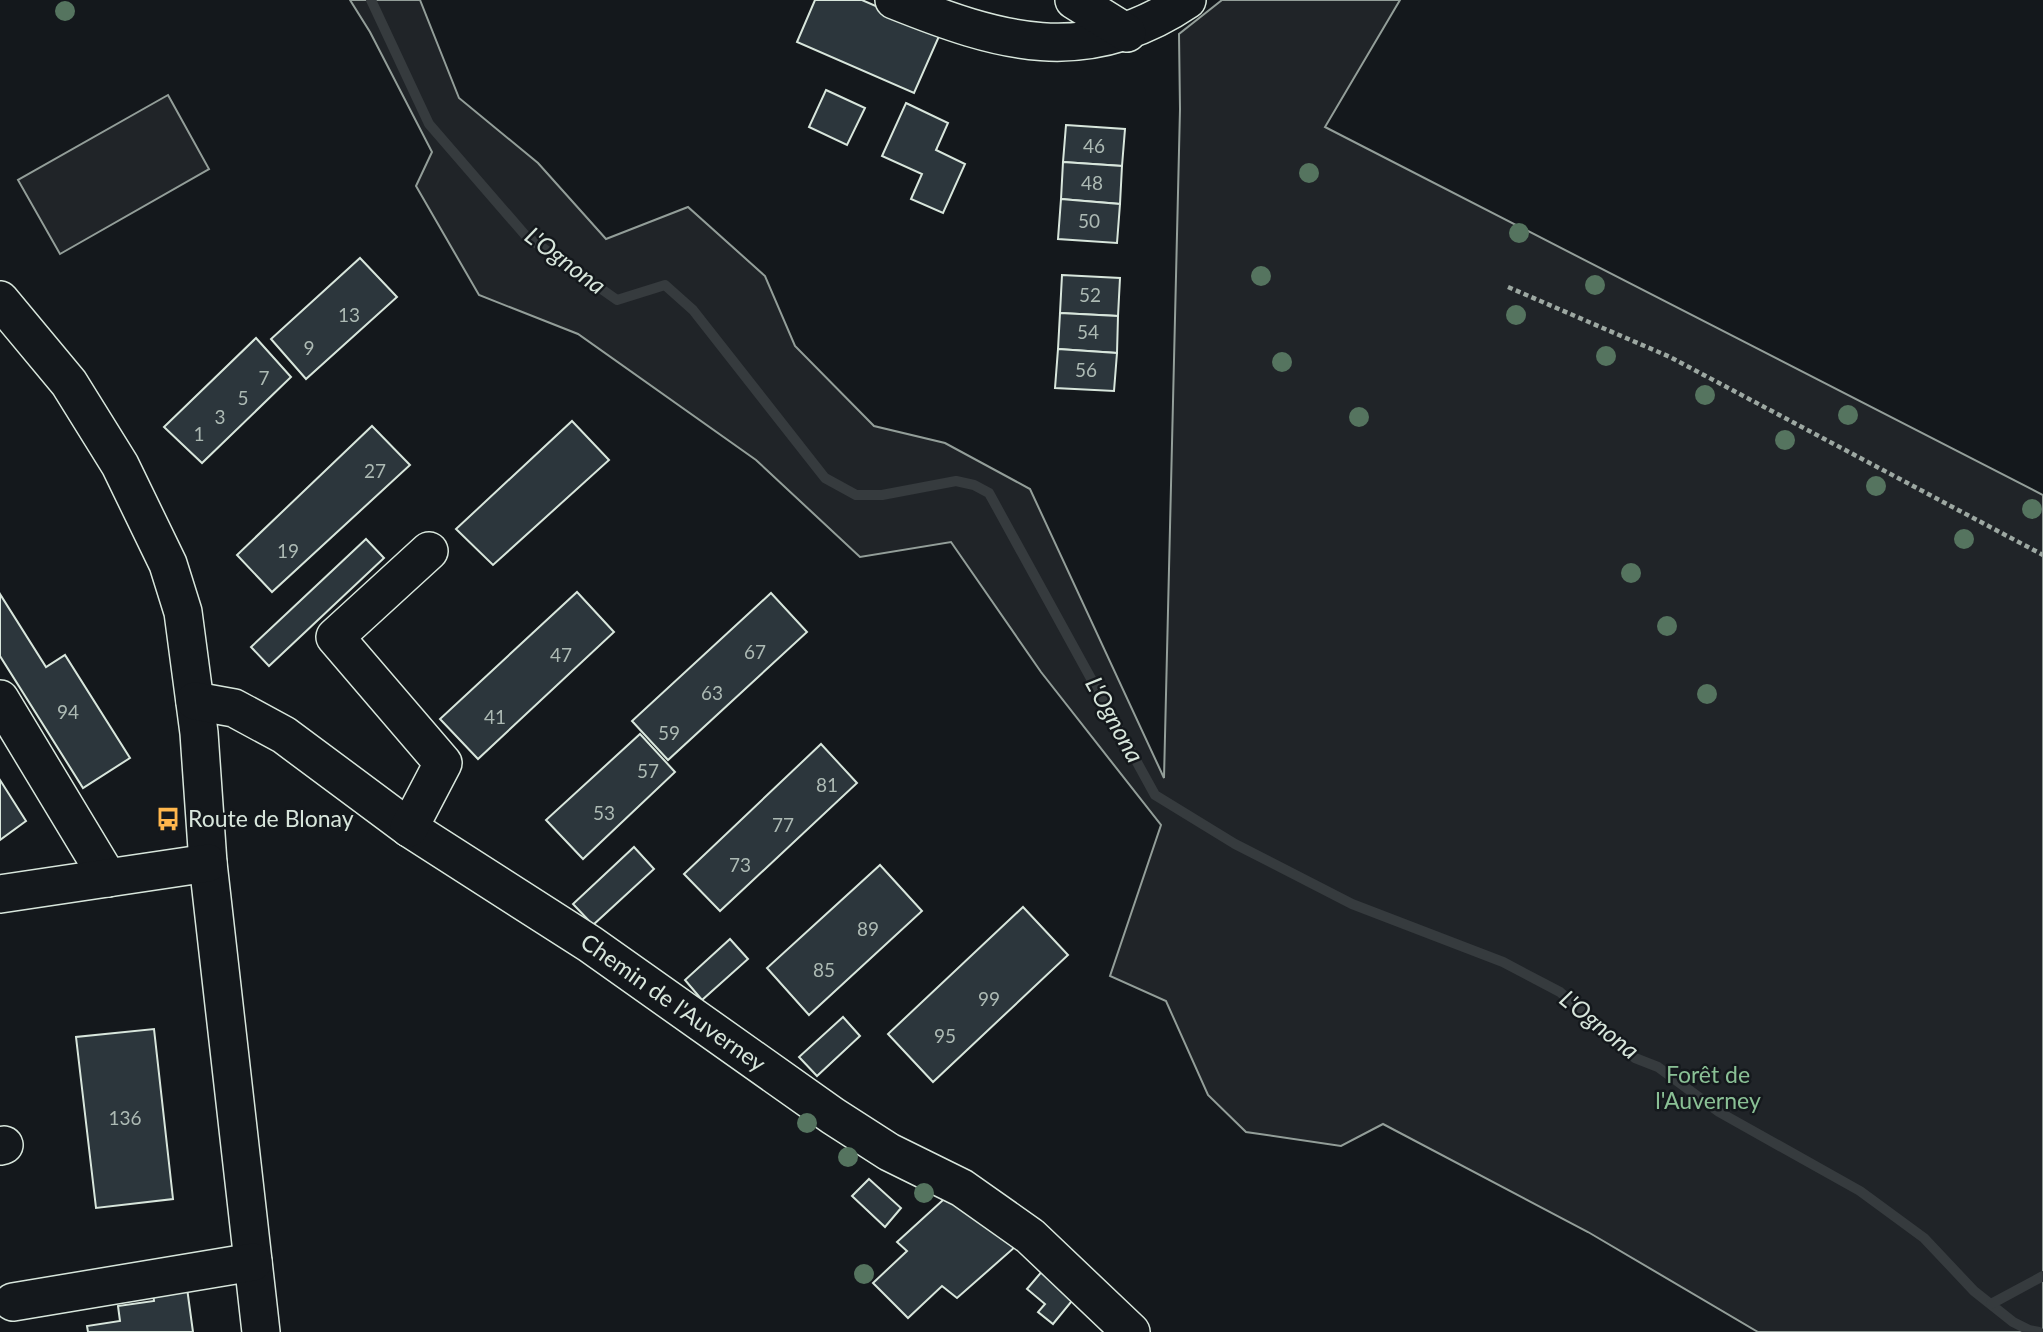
<svg xmlns="http://www.w3.org/2000/svg" width="2043" height="1332" viewBox="0 0 2043 1332" font-family="Lato,sans-serif">
<style>
.green{fill:#202428;stroke:#939e99;stroke-width:2}
.lines{fill:none;stroke-linecap:round;stroke-linejoin:round}
.stream{stroke:#363b3e;stroke-width:10}
.building{fill:#2c363c;stroke:#d8e6dc;stroke-width:2}
.minor-casing{stroke:#d8e6dc;stroke-width:40}
.path{stroke:#9da8a2;stroke-width:4.5;stroke-dasharray:5 3.5;stroke-linecap:butt}
.minor{stroke:#14181c;stroke-width:37}
.tree{fill:#55745f}
.labels{text-anchor:middle;stroke-width:5;stroke-linejoin:round;paint-order:stroke}
.number-label{font-size:19px;fill:#adbab4}
.poi-label{font-size:23px;fill:#d8e6dc;stroke:#14181c;text-anchor:start}
.street-label{font-size:23px;fill:#d8e6dc;stroke:#14181c}
.park-label{font-size:23px;fill:#8ac095;stroke:#14181c}
.water-label{font-size:24px;font-style:italic;fill:#d8e6dc;stroke:#14181c}
</style>
<rect width="100%" height="100%" fill="#14181c"/>
<!-- green -->
<g class="green">
<polygon points="350,0 420,0 459,98 538,163 606,239 688,207 765,276 795,346 874,426 945,443 1030,489 1164,778 1180,109 1179,34 1222,0 1400,0 1325,127 2043,495 2043,1332 1758,1332 1588,1232 1383,1124 1341,1146 1246,1132 1208,1095 1166,1001 1110,976 1161,825 1041,672 951,542 860,557 756,460 578,334 479,295 416,186 432,152 370,32"/>
<polygon points="168,95 209,169 60,254 18,180"/>
</g>
<g class="lines">
<!-- stream -->
<g class="stream">
<polyline points="371,0 429,124 526,236 617,300 665,285 693,310 825,478 856,495 882,495 956,481 974,485 989,493 1155,795 1235,844 1352,904 1503,962 1560,992 1635,1058 1658,1067 1719,1112 1860,1191 1924,1238 1974,1291 2013,1322 2029,1330 2039,1332"/>
<polyline points="1991,1304 2043,1276"/>
</g>
</g>
<!-- building -->
<g class="building">
<polygon points="815,0 862,0 940,34 914,93 797,42"/>
<polygon points="826,90 865,108 847,145 809,127"/>
<polygon points="906,103 948,123 936,150 965,164 943,213 911,199 922,174 882,156"/>
<polygon points="1066,125 1125,129 1122,166 1063,162"/>
<polygon points="1063,162 1122,166 1120,204 1061,199"/>
<polygon points="1061,199 1120,204 1117,243 1058,239"/>
<polygon points="360,258 397,297 306,379 271,339"/>
<polygon points="1062,275 1120,278 1118,316 1060,313"/>
<polygon points="1060,313 1118,316 1117,353 1058,349"/>
<polygon points="256,338 291,377 202,463 164,427"/>
<polygon points="1058,349 1117,353 1114,391 1055,388"/>
<polygon points="572,421 609,460 493,565 456,529"/>
<polygon points="372,426 410,465 272,592 237,555"/>
<polygon points="366,539 384,558 269,666 251,647"/>
<polygon points="577,592 614,632 478,759 440,719"/>
<polygon points="771,593 807,632 668,760 632,721"/>
<polygon points="0,594 46,667 65,655 130,758 83,788 0,656"/>
<polygon points="640,734 675,772 583,859 546,820"/>
<polygon points="821,744 857,783 720,911 684,874"/>
<polygon points="0,780 26,821 0,840"/>
<polygon points="634,847 654,869 593,925 573,904"/>
<polygon points="880,865 922,911 809,1015 767,968"/>
<polygon points="1023,907 1068,955 933,1082 888,1034"/>
<polygon points="730,939 748,959 702,1000 685,980"/>
<polygon points="843,1017 860,1036 817,1076 799,1057"/>
<polygon points="154,1029 173,1199 96,1208 76,1037"/>
<polygon points="869,1179 901,1208 885,1227 852,1196"/>
<polygon points="954,1190 1024,1239 957,1298 942,1286 908,1318 873,1283 907,1251 897,1242"/>
<polygon points="1044,1269 1076,1296 1053,1324 1038,1312 1045,1304 1027,1289"/>
<polygon points="187,1288 193,1332 88,1332 87,1326 120,1321 118,1306 154,1301 153,1293"/>
</g>
<g class="lines">
<!-- minor casing -->
<g class="minor-casing">
<g id="minor">
<path d="M894 0C999 42 1085 69 1187 0"/>
<polyline points="1074,0 1127,33"/>
<polyline points="0,300 69,383 120,465 168,564 183,612 199,733 208,863 261,1332"/>
<polyline points="0,699 108,878"/>
<path id="s1" d="M195 701 234 708 284 735 409 828 590 944 833 1116 889 1152 962 1188 1030 1236 1131 1332"/>
<polyline points="409,828 443,763 335,637 429,551"/>
<polyline points="0,894 208,863"/>
<polyline points="0,1146 4,1145"/>
<polyline points="13,1302 253,1262"/>
</g>
</g>
<!-- path -->
<polyline class="path" points="1508,287 1670,357 2043,555"/>
<!-- minor -->
<use href="#minor" class="minor"/>
</g>
<!-- trees -->
<g class="tree">
<circle cx="65" cy="11" r="10"/>
<circle cx="1309" cy="173" r="10"/>
<circle cx="1519" cy="233" r="10"/>
<circle cx="1261" cy="276" r="10"/>
<circle cx="1595" cy="285" r="10"/>
<circle cx="1516" cy="315" r="10"/>
<circle cx="1606" cy="356" r="10"/>
<circle cx="1282" cy="362" r="10"/>
<circle cx="1705" cy="395" r="10"/>
<circle cx="1848" cy="415" r="10"/>
<circle cx="1359" cy="417" r="10"/>
<circle cx="1785" cy="440" r="10"/>
<circle cx="1876" cy="486" r="10"/>
<circle cx="2032" cy="509" r="10"/>
<circle cx="1964" cy="539" r="10"/>
<circle cx="1631" cy="573" r="10"/>
<circle cx="1667" cy="626" r="10"/>
<circle cx="1707" cy="694" r="10"/>
<circle cx="807" cy="1123" r="10"/>
<circle cx="848" cy="1157" r="10"/>
<circle cx="924" cy="1193" r="10"/>
<circle cx="864" cy="1274" r="10"/>
</g>
<!-- icons -->
<defs>
<g id="bus-bare" transform="scale(1.89)"><path d="M-5-6H5V4H4V6H2V4H-2V6H-4V4H-5ZM-3.5-4V0h7V-4ZM-3.5 1.2v1.5H-2V1.2ZM2 1.2v1.5H3.5V1.2Z" fill="#ffb74d" stroke="#14181c" stroke-width="2.5" paint-order="stroke"/></g>
</defs>
<g fill-rule="evenodd">
<use href="#bus-bare" x="168" y="819"/>
</g>
<g class="labels">
<!-- number labels -->
<g class="number-label">
<text x="1094" y="153">46</text>
<text x="1092" y="190">48</text>
<text x="1089" y="228">50</text>
<text x="1090" y="302">52</text>
<text x="349" y="322">13</text>
<text x="1088" y="339">54</text>
<text x="309" y="355">9</text>
<text x="1086" y="377">56</text>
<text x="264" y="385">7</text>
<text x="243" y="405">5</text>
<text x="220" y="424">3</text>
<text x="199" y="441">1</text>
<text x="375" y="478">27</text>
<text x="288" y="558">19</text>
<text x="755" y="659">67</text>
<text x="561" y="662">47</text>
<text x="712" y="700">63</text>
<text x="68" y="719">94</text>
<text x="495" y="724">41</text>
<text x="669" y="740">59</text>
<text x="648" y="778">57</text>
<text x="827" y="792">81</text>
<text x="604" y="820">53</text>
<text x="783" y="832">77</text>
<text x="740" y="872">73</text>
<text x="868" y="936">89</text>
<text x="824" y="977">85</text>
<text x="989" y="1006">99</text>
<text x="945" y="1043">95</text>
<text x="125" y="1125">136</text>
</g>
<!-- poi labels -->
<g class="poi-label">
<text x="188" y="827">Route de Blonay</text>
</g>
<!-- street labels -->
<g class="street-label">
<text dy="8" stroke="none"><textPath href="#s1" startOffset="569">Chemin de l'Auverney</textPath></text>
</g>
<!-- park labels -->
<g class="park-label">
<text x="1708" y="1083">Forêt de<tspan x="1708" dy="26">l'Auverney</tspan></text>
</g>
<!-- water labels -->
<g class="water-label">
<text transform="translate(565 261) rotate(37)" y="8">L'Ognona</text>
<text transform="translate(1114 720) rotate(61)" y="8">L'Ognona</text>
<text transform="translate(1599 1025) rotate(39)" y="8">L'Ognona</text>
</g>
</g>
</svg>
